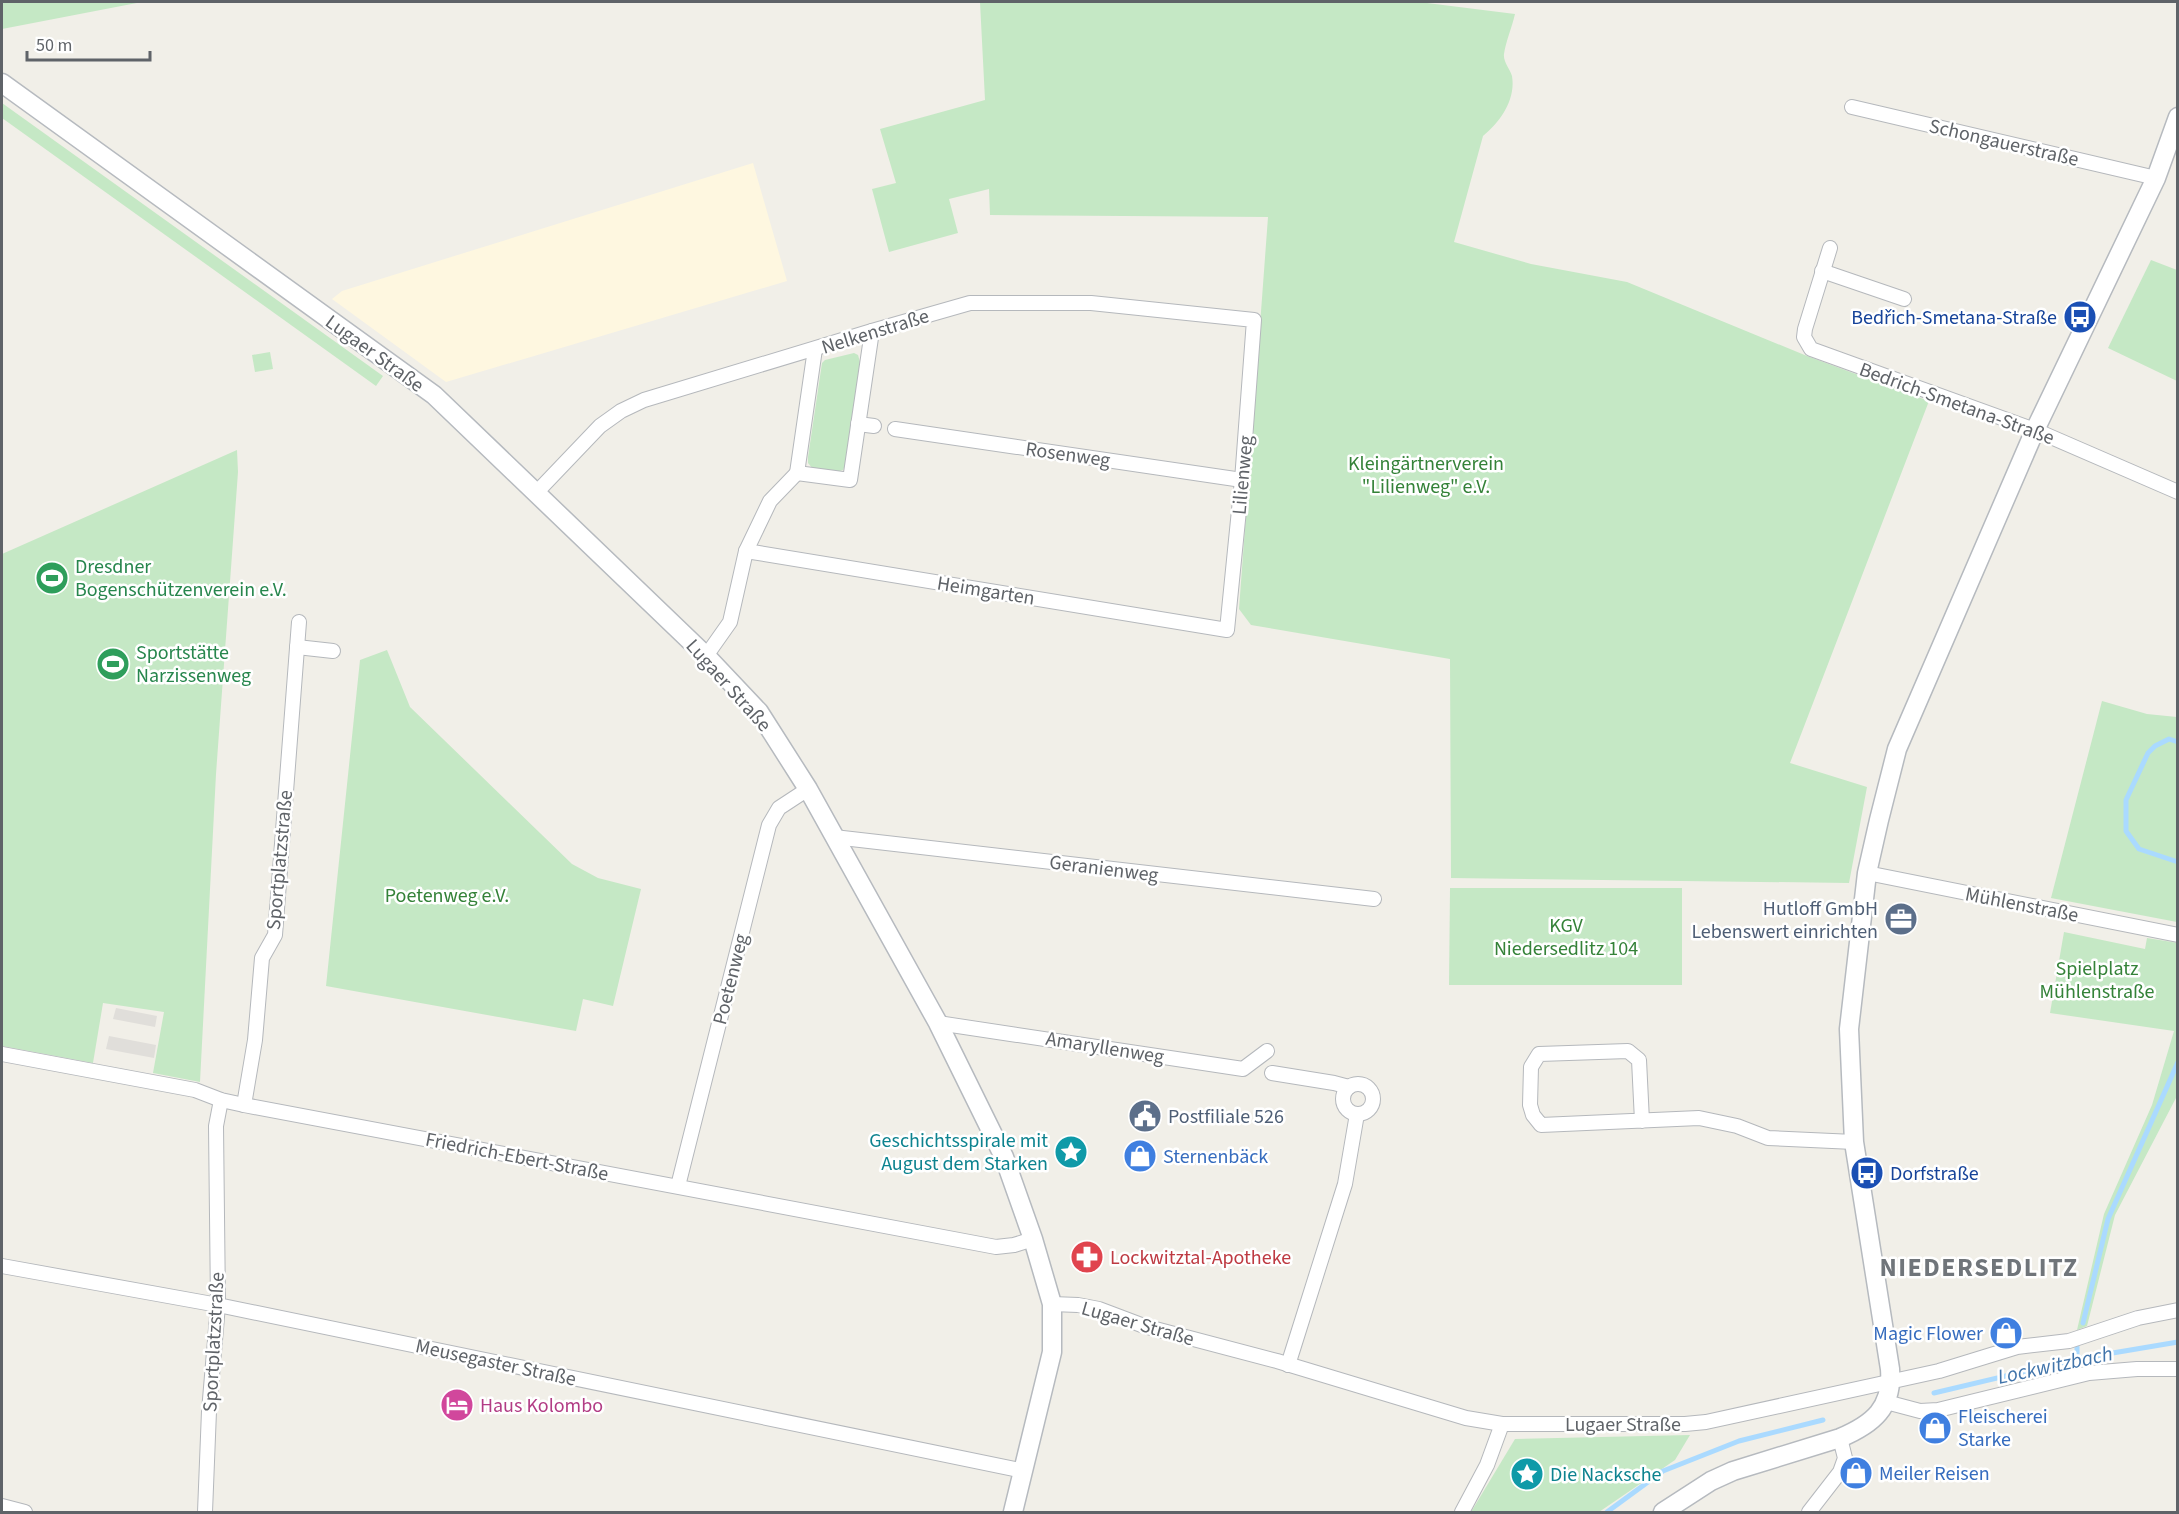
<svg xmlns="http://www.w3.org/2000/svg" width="2179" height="1514" viewBox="0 0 2179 1514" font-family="'Source Sans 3',sans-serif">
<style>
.commercial{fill:#fef7e0}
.industrial{fill:#e0deda}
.green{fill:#c5e8c5}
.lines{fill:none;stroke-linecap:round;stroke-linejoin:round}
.stream{stroke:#aadaff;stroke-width:5}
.street-casing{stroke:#b5b8bc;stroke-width:16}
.secondary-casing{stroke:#b6babf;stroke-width:21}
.street{stroke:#fff;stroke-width:14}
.secondary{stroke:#fff;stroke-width:18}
.labels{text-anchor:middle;stroke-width:5;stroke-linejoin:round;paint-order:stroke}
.street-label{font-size:20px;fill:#5f6368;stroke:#fff}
.transit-label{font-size:20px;fill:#164399;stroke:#fff;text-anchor:end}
.park-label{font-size:20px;fill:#348238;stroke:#fff}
.leisure-label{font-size:20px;fill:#27864d;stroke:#fff;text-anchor:start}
.service-label{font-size:20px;fill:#4e5e75;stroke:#fff;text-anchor:end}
.culture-label{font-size:20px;fill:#0d838f;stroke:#fff;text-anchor:end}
.shop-label{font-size:20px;fill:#366cbe;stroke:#fff;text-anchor:start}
.health-label{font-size:20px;fill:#be3a42;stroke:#fff;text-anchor:start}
.hotel-label{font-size:20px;fill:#b23c85;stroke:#fff;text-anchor:start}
.water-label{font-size:21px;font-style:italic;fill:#4174aa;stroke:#fff}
.district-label{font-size:26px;font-weight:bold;letter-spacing:1.5px;fill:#70757a;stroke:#fff}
</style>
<rect width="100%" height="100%" fill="#f1efe8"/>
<!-- commercial -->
<polygon class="commercial" points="753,163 787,281 446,382 332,299 342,291"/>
<!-- industrial -->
<g class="industrial">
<polygon points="116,1008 157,1016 155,1027 113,1019"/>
<polygon points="109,1036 156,1045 154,1058 106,1049"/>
</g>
<!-- green -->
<g class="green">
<polygon points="2,2 142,2 2,29"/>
<path d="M980 2H1419L1515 14C1512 27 1506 41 1504 54 1503 62 1510 69 1512 76 1516 100 1500 122 1483 136L1454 242 1531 264 1627 282 1807 356 1929 401 1790 763 1867 787 1849 883 1451 878 1450 659 1251 625 1239 609 1268 217 990 215 989 189 949 199 958 233 889 252 872 189 896 183 880 129 985 100Z"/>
<polygon points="2,103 383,376 376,386 2,118"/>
<polygon points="2151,260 2177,270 2177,381 2108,348"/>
<polygon points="270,352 273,369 255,372 252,355"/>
<polygon points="854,353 858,355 860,362 846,463 843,470 836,472 813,469 808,463 808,457 822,363 825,360"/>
<polygon points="237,450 238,472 216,774 200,1082 153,1073 164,1012 103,1003 93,1063 2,1046 2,554"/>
<polygon points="387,650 410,707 572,864 598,878 641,889 613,1006 583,999 576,1031 326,986 360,660"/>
<polygon points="2102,701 2147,714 2177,717 2177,922 2051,898"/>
<polygon points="1450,888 1682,888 1682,985 1449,985"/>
<polygon points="2064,932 2145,949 2147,938 2178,943 2177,1096 2115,1215 2087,1326 2077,1330 2104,1214 2152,1105 2174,1031 2050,1013"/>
<polygon points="1690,1435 1675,1460 1599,1512 1471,1512 1515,1439"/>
</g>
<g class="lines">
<!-- stream -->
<g class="stream">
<polyline points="2178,742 2169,739 2155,746 2148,753 2126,800 2126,831 2139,849 2178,862"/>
<polyline points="2083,1323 2108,1219 2178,1062"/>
<polyline points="2077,1347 2077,1359"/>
<polyline points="1934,1393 2077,1359 2178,1342"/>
<polyline points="1607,1512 1663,1471 1739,1441 1823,1420"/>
</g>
<!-- street casing -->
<g class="street-casing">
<g id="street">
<polyline points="1852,107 2156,178"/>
<polyline points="1830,248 1805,329 1804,337 1811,349 2035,430 2178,492"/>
<polyline points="1822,271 1904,299"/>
<polyline points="858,424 874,426"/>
<polyline points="895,429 1242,480"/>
<polyline points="797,473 850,480 872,331"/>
<polyline points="797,473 815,349"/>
<polyline points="536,493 600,426 621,411 644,400 872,331 970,303 1091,303 1254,320 1242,480 1227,630 746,551"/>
<polyline points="297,647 333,651"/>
<polyline points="706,656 730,622 746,551 770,501 797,473"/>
<polyline points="834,837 1374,899"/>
<polyline points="1867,873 2178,935"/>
<polyline points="938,1023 1243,1069 1267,1051"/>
<polyline points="2,1054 195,1090 221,1100 244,1105 996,1247 1014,1245 1033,1239"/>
<polyline points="1272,1073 1334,1083 1349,1087"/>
<circle cx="1358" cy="1099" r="15"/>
<polyline points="244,1105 255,1040 262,958 275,935 299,622"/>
<polyline points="1642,1121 1639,1060 1628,1051 1539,1054 1531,1067 1530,1105 1533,1115 1541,1125 1699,1118 1737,1126 1768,1138 1854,1142"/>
<polyline points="678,1186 769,825 779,808 808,789"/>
<polyline points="2,1266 218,1305 1024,1471"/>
<polyline points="1052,1304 1078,1305 1099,1309 1144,1326 1277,1361 1466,1418 1502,1424 1685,1424 1706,1422 1939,1371 2017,1347 2069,1341 2138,1318 2178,1310"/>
<polyline points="1288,1365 1345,1184 1357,1114"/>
<polyline points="1886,1402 1920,1411 1938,1410 2089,1373 2137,1369 2178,1369"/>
<polyline points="2,1506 25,1512"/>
<polyline points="205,1512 209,1411 218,1305 216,1126 221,1100"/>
<polyline points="1462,1512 1487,1465 1502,1424"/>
<polyline points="1809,1512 1840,1472 1845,1458 1840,1438"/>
</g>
</g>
<!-- secondary casing -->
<g class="secondary-casing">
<g id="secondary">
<polyline points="2,83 434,395 706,656 759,712 808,789 938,1023 1004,1157 1033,1239 1052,1304 1052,1352 1013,1512"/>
<path d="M1663 1512 1711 1481 1733 1471 1840 1438C1873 1424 1893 1408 1890 1369L1854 1142 1849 1029 1867 873 1879 820 1897 749 2035 430 2156 178 2178 117"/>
</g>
</g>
<!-- street -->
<use href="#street" class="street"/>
<!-- secondary -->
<use href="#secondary" class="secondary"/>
</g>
<!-- icons -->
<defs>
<g id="bus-disc" transform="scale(1.725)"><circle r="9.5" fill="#1a4fb4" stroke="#fff"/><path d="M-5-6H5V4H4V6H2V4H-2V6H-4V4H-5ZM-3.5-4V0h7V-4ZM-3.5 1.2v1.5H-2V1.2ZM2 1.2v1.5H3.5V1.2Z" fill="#fff"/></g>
<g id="stadium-disc" transform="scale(1.725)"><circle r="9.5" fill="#2e9e5b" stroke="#fff"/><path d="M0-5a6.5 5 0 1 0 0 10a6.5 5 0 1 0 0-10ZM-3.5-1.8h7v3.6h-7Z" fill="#fff"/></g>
<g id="office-disc" transform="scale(1.725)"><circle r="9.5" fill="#5c6f8a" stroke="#fff"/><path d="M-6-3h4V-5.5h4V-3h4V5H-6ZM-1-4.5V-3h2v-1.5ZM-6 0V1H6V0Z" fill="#fff"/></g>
<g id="civic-disc" transform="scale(1.725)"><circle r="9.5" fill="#5c6f8a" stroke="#fff"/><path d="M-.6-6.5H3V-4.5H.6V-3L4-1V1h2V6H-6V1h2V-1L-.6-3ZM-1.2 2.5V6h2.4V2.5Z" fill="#fff"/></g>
<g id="sight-disc" transform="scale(1.725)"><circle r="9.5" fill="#0f9aa8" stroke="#fff"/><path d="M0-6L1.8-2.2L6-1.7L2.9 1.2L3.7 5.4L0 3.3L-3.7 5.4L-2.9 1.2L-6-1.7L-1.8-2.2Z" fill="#fff"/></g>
<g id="shop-disc" transform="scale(1.725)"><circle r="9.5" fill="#3f7fe0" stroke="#fff"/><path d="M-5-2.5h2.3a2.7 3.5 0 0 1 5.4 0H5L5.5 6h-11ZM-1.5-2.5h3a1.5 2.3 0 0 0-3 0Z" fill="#fff"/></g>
<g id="pharmacy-disc" transform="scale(1.725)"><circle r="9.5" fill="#e0444e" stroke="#fff"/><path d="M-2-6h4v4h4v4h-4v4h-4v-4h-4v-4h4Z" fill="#fff"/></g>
<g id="hotel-disc" transform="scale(1.725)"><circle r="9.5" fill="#d1479c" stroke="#fff"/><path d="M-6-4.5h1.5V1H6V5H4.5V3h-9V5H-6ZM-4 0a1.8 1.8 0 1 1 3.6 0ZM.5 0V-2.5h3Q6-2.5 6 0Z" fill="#fff"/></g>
</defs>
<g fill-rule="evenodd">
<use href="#bus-disc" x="2080" y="317"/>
<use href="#stadium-disc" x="52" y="578"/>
<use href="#stadium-disc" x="113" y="664"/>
<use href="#office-disc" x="1901" y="919"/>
<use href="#civic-disc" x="1145" y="1116"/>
<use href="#sight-disc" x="1071" y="1152"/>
<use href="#shop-disc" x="1140" y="1156"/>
<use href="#bus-disc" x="1867" y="1173"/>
<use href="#pharmacy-disc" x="1087" y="1257"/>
<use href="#shop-disc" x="2006" y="1333"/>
<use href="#hotel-disc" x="457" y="1405"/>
<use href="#shop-disc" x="1935" y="1428"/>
<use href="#shop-disc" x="1856" y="1473"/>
<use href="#sight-disc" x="1527" y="1474"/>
</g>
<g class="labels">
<!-- street labels -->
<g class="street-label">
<text transform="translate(2004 142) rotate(13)" y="7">Schongauerstraße</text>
<text transform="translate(875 331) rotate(-17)" y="7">Nelkenstraße</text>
<text transform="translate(375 353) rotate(36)" y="7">Lugaer Straße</text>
<text transform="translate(1957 403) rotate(20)" y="7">Bedrich-Smetana-Straße</text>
<text transform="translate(1068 454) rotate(8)" y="7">Rosenweg</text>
<text transform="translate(1242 475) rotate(-85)" y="7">Lilienweg</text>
<text transform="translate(986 590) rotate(9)" y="7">Heimgarten</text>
<text transform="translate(729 685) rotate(48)" y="7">Lugaer Straße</text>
<text transform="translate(279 860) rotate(-85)" y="7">Sportplatzstraße</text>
<text transform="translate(1104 868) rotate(7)" y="7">Geranienweg</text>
<text transform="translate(2022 904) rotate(11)" y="7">Mühlenstraße</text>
<text transform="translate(730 979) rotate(-76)" y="7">Poetenweg</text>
<text transform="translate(1105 1047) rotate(9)" y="7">Amaryllenweg</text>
<text transform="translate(517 1156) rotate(11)" y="7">Friedrich-Ebert-Straße</text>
<text transform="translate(1138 1323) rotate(16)" y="7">Lugaer Straße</text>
<text transform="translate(213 1342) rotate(-87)" y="7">Sportplatzstraße</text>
<text transform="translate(496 1362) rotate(12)" y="7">Meusegaster Straße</text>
<text x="1623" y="1431">Lugaer Straße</text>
</g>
<!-- transit labels -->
<g class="transit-label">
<text x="2057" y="324">Bedřich-Smetana-Straße</text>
<text x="1890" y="1180" text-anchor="start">Dorfstraße</text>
</g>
<!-- park labels -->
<g class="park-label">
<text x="1426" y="470">Kleingärtnerverein<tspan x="1426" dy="23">"Lilienweg" e.V.</tspan></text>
<text x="447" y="902">Poetenweg e.V.</text>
<text x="1566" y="932">KGV<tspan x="1566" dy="23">Niedersedlitz 104</tspan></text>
<text x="2097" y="975">Spielplatz<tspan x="2097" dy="23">Mühlenstraße</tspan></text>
</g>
<!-- leisure labels -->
<g class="leisure-label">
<text x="75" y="573">Dresdner<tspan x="75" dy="23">Bogenschützenverein e.V.</tspan></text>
<text x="136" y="659">Sportstätte<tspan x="136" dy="23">Narzissenweg</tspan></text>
</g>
<!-- service labels -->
<g class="service-label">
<text x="1878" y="915">Hutloff GmbH<tspan x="1878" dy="23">Lebenswert einrichten</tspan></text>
<text x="1168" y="1123" text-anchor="start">Postfiliale 526</text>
</g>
<!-- culture labels -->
<g class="culture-label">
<text x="1048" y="1147">Geschichtsspirale mit<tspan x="1048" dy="23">August dem Starken</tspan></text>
<text x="1550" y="1481" text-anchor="start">Die Nacksche</text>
</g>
<!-- shop labels -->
<g class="shop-label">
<text x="1163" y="1163">Sternenbäck</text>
<text x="1983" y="1340" text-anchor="end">Magic Flower</text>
<text x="1958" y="1423">Fleischerei<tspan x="1958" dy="23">Starke</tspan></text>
<text x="1879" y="1480">Meiler Reisen</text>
</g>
<!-- health labels -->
<g class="health-label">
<text x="1110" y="1264">Lockwitztal-Apotheke</text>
</g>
<!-- hotel labels -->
<g class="hotel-label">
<text x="480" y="1412">Haus Kolombo</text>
</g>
<!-- water labels -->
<g class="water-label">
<text transform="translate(2055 1365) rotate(-12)" y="7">Lockwitzbach</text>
</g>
<!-- district labels -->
<g class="district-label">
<text x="1979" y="1276">NIEDERSEDLITZ</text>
</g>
</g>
<!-- border -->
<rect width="2179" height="1514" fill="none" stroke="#5f6368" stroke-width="6"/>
<!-- scale -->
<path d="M27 51v9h123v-9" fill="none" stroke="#5f6368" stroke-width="3"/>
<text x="36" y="51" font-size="18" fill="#5f6368" stroke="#ffffff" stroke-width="4.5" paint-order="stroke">50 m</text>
</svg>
